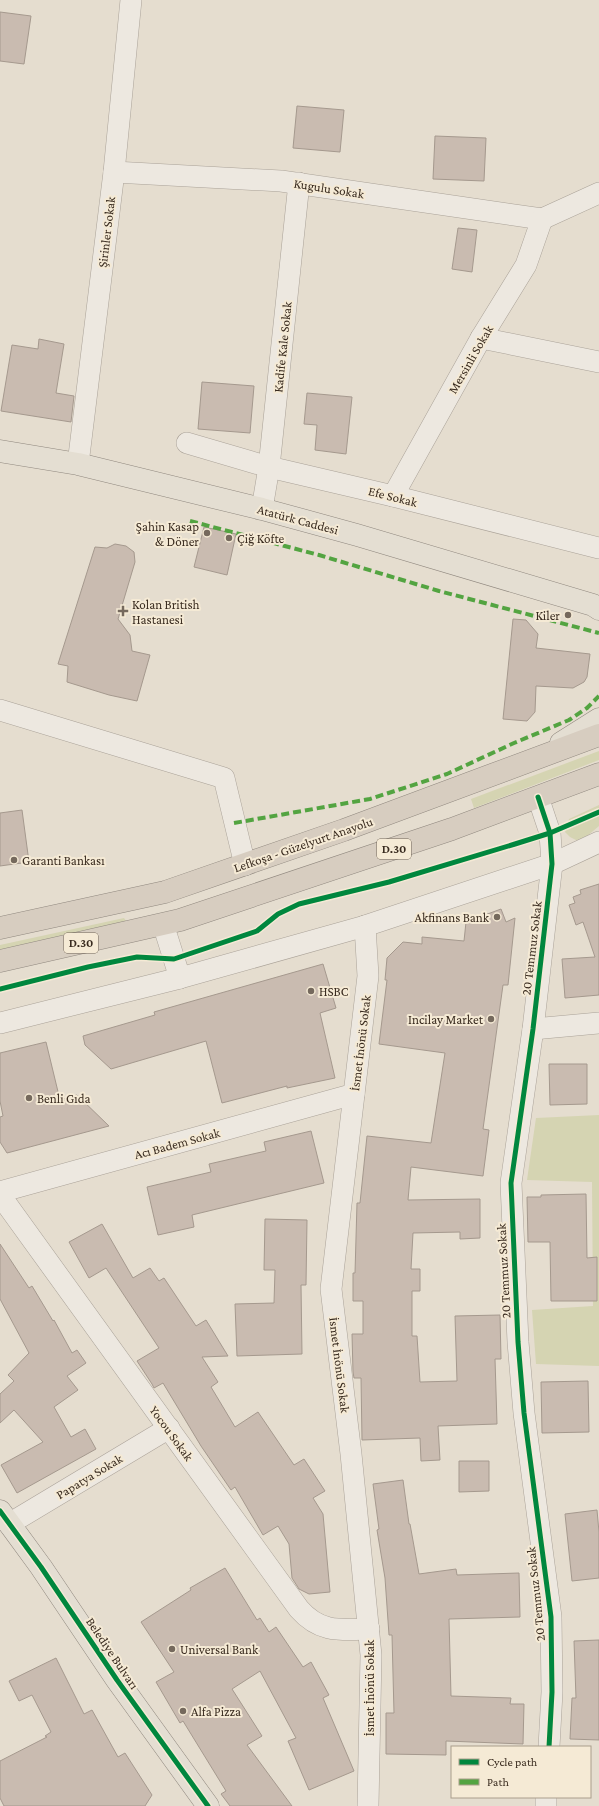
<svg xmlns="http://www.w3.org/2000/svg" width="599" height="1806" viewBox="0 0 599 1806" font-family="'Crimson Pro',serif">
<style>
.green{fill:#d5d4b2}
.building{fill:#c9bbb0;stroke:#a5998e}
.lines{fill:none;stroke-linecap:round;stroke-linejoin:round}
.minor-casing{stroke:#aaa298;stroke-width:22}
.major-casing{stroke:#90887f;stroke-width:23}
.highway-casing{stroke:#90887f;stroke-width:23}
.minor{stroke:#ede8e0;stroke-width:21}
.major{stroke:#e4ded2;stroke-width:22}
.highway{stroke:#d7cdc0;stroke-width:22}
.quiet{stroke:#53a441;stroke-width:4;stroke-dasharray:8 4;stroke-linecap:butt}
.cycleway-casing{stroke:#f5ead5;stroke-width:8}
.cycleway{stroke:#00873e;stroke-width:5}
.poi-dot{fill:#75695d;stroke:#f5ead5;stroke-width:1.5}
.labels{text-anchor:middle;stroke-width:4;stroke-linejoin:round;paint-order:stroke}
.shield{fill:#f5ead5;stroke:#716456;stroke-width:1}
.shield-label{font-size:12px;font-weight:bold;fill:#392b1f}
.street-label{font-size:13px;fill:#392b1f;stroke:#f5ead5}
.poi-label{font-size:13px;fill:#392b1f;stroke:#f5ead5;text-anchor:start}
</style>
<rect width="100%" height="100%" fill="#e5ddcf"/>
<!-- green -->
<g class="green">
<polygon points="599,751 599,760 474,808 471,799"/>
<polygon points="599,805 599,826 580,842 570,837 565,832 569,819"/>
<polygon points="124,918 128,924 0,954 0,945"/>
<polygon points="599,1115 599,1366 536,1364 532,1310 593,1306 592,1182 527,1180 536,1118"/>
</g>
<!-- building -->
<g class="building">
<polygon points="0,12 31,16 24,64 0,61"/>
<polygon points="297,106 344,110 340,152 293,148"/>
<polygon points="435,136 486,138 484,181 433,179"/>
<polygon points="458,228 477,230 472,272 452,269"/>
<polygon points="39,339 64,344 56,393 74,396 71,422 1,411 12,345 38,349"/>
<polygon points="202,382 254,386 250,433 198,429"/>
<polygon points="307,393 352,397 346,454 315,450 317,425 304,424"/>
<polygon points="204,527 236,534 227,575 194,567"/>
<polygon points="115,544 126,546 134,552 135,562 118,619 130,635 132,651 150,655 137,701 109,695 67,682 68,666 58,664 95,547 107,548"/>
<polygon points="513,619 526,620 538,634 536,648 590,654 587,677 584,682 573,688 536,686 535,712 527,721 503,719"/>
<polygon points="22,810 29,862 0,866 0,813"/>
<polygon points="599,884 599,995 565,998 562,959 595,957 583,922 576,925 569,905 575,903 573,897 581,894 580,890"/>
<polygon points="501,909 506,922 515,918 508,985 503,985 483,1129 489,1130 483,1176 411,1167 408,1200 480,1199 480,1238 460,1239 460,1232 413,1233 411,1269 420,1269 420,1291 412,1291 412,1336 417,1336 420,1382 457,1381 455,1316 500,1315 501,1359 495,1359 497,1424 438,1426 440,1460 421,1461 420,1438 362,1440 361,1378 354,1378 353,1372 352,1334 363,1334 363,1301 353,1301 353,1273 355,1273 357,1203 360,1203 367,1136 431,1143 445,1053 379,1044 387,980 385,980 387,958 403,942 422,944 422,937 464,941 466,922"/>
<polygon points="323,964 336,1008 320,1013 335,1078 287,1088 287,1086 222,1103 206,1041 111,1069 85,1045 83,1036 155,1015 154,1012"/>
<polygon points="46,1042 60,1100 77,1095 109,1126 7,1153 0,1142 0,1117 3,1116 0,1101 0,1053"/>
<polygon points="549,1064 587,1064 587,1104 550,1105"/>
<polygon points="311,1131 324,1183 192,1215 194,1227 158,1235 147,1187 211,1172 209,1164 266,1151 264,1142"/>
<polygon points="586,1194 587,1258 597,1257 597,1301 551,1301 550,1242 528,1242 527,1197 541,1197 541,1195"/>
<polygon points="265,1219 307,1220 306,1285 301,1285 302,1354 237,1356 235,1304 274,1303 275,1270 264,1270"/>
<polygon points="102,1224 133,1278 150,1268 159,1281 164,1278 196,1326 206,1320 228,1356 202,1357 218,1382 211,1387 235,1427 258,1412 294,1465 304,1459 325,1491 313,1498 323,1514 330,1592 309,1594 299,1589 292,1578 289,1544 278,1526 263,1535 235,1487 231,1490 201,1446 163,1383 154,1388 152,1384 137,1361 159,1348 106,1268 89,1278 69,1242"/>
<polygon points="0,1244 29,1288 32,1286 53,1321 54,1320 72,1353 77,1350 86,1363 67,1376 78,1390 54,1407 71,1437 85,1429 96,1449 17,1493 1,1465 43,1442 14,1410 0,1423 0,1394 14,1381 8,1375 29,1353 0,1299"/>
<polygon points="588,1381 589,1432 542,1433 541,1382"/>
<polygon points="459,1461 489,1461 489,1491 459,1492"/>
<polygon points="403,1480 409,1524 410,1524 419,1574 456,1569 457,1575 519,1573 520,1617 449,1619 451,1696 511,1698 510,1704 524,1704 523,1744 446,1741 446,1755 386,1754 386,1713 394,1713 392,1635 389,1635 385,1578 377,1530 379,1529 373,1484"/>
<polygon points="597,1510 599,1532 599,1578 572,1581 565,1514"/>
<polygon points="225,1568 257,1620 260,1618 269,1632 276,1627 303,1667 311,1662 329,1695 323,1698 354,1771 309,1790 288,1741 296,1738 260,1671 232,1689 262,1736 247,1745 292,1806 230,1806 221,1794 226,1791 183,1721 180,1723 156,1682 174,1672 141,1622 191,1590 190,1588"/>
<polygon points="599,1640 599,1740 570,1739 572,1698 576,1698 574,1641"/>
<polygon points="56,1658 84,1714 92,1710 118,1757 125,1753 152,1795 145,1806 4,1806 0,1798 0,1761 47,1737 45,1736 51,1732 32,1695 19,1701 9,1681"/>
</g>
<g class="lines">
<!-- minor casing -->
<g class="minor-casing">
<g id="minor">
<polyline points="114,172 281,181 542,219"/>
<polyline points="542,219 599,193"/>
<polyline points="481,338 599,362"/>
<polyline points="187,443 269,467 393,496 599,548"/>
<polyline points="78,464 114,172 131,0"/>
<polyline points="393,496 481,338 526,265 542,219"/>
<polyline points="262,509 269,467 299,183"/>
<polyline points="0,710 224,778 245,865"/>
<polyline points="538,797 550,833 552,864 533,1029 511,1183 518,1342 524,1413 551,1617 552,1692 549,1747"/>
<polyline points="163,924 180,978"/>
<polyline points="365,926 368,976 331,1289 351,1454 371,1655 368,1806"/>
<polyline points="0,1023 180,978 365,926 552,864 599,842"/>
<polyline points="533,1029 599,1023"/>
<polyline points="0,1192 354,1094"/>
<path d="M0 1195 299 1609C320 1633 340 1630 369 1629"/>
<polyline points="9,1524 169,1428"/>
<polyline points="546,1806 546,1797"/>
</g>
</g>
<!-- major casing -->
<g class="major-casing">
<g id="major">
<polyline points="0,451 78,464 262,509 357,535 593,605 599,609"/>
<polyline points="561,743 599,719"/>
<polyline points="0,1511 41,1567 117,1680 208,1806"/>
</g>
</g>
<!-- highway casing -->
<g class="highway-casing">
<g id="highway">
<polyline points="0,928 165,892 344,830 599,735"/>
<polyline points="0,961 180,920 452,829 599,774"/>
</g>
</g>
<!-- minor -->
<use href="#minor" class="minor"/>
<!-- major -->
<use href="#major" class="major"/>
<!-- highway -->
<use href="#highway" class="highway"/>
<!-- quiet -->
<g class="quiet">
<polyline points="190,521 319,555 439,591 599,633"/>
<polyline points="234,823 370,799 447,774 514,743 569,720 587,708 599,696"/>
</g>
<!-- cycleway casing -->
<g class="cycleway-casing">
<g id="cycleway">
<polyline points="538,797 550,833 552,864 533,1029 511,1183 518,1342 524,1413 551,1617 552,1692 549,1747"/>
<polyline points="0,989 88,967 137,957 174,959 257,931 278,914 299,904 389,882 515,844 550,833 599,812"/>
<polyline points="0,1511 41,1567 117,1680 208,1806"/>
</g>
</g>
<!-- cycleway -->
<use href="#cycleway" class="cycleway"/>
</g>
<!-- markers -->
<g class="poi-dot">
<circle cx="207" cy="533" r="4"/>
<circle cx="229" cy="538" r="4"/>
<path d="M121 605h4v4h4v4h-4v4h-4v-4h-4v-4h4z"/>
<circle cx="568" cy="615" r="4"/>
<circle cx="14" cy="860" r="4"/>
<circle cx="497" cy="917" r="4"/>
<circle cx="311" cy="991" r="4"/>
<circle cx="491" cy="1019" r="4"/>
<circle cx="29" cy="1098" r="4"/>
<circle cx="172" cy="1649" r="4"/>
<circle cx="183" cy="1711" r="4"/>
</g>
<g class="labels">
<!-- shield labels -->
<g class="shield">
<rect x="377" y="839" width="34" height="20" rx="3"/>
<rect x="64" y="933" width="34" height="20" rx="3"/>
</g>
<g class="shield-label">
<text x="394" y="853">D.30</text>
<text x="81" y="947">D.30</text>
</g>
<!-- street labels -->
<g class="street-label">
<text transform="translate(329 188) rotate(9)" y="5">Kugulu Sokak</text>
<text transform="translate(106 232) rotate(-83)" y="5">Şirinler Sokak</text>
<text transform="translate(282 347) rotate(-84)" y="5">Kadife Kale Sokak</text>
<text transform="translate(470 359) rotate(-60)" y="5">Mersinli Sokak</text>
<text transform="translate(393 496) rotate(14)" y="5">Efe Sokak</text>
<text transform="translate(298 519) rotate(15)" y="5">Atatürk Caddesi</text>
<text transform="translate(303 844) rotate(-19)" y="5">Lefkoşa - Güzelyurt Anayolu</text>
<text transform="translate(531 948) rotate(-83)" y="5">20 Temmuz Sokak</text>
<text transform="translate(360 1043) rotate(-83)" y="5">İsmet İnönü Sokak</text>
<text transform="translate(177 1143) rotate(-15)" y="5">Acı Badem Sokak</text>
<text transform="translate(503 1271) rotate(-93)" y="5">20 Temmuz Sokak</text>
<text transform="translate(340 1365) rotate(83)" y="5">İsmet İnönü Sokak</text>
<text transform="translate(172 1433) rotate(54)" y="5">Yocou Sokak</text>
<text transform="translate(89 1476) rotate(-31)" y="5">Papatya Sokak</text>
<text transform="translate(535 1594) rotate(-96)" y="5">20 Temmuz Sokak</text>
<text transform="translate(113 1653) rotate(56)" y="5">Belediye Bulvarı</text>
<text transform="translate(369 1688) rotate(-90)" y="5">İsmet İnönü Sokak</text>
</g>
<!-- poi labels -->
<g class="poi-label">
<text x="199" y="531" text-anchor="end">Şahin Kasap<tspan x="199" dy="15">&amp; Döner</tspan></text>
<text x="237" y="543">Çiğ Köfte</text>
<text x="132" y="609">Kolan British<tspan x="132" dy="15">Hastanesi</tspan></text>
<text x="560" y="620" text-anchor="end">Kiler</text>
<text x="22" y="865">Garanti Bankası</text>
<text x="489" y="922" text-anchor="end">Akfinans Bank</text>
<text x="319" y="996">HSBC</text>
<text x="483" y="1024" text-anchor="end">Incilay Market</text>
<text x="37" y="1103">Benli Gıda</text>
<text x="180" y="1654">Universal Bank</text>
<text x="191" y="1716">Alfa Pizza</text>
</g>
</g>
<!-- legend -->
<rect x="451" y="1746" width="140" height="52" fill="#f5ead5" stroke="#aa9e8c"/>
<rect x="459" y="1759" width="20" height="6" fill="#00873e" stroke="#aa9e8c"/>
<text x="487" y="1766" font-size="12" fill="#392b1f">Cycle path</text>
<rect x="459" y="1779" width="20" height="6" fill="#53a441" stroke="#aa9e8c"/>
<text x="487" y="1786" font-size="12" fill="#392b1f">Path</text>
</svg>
